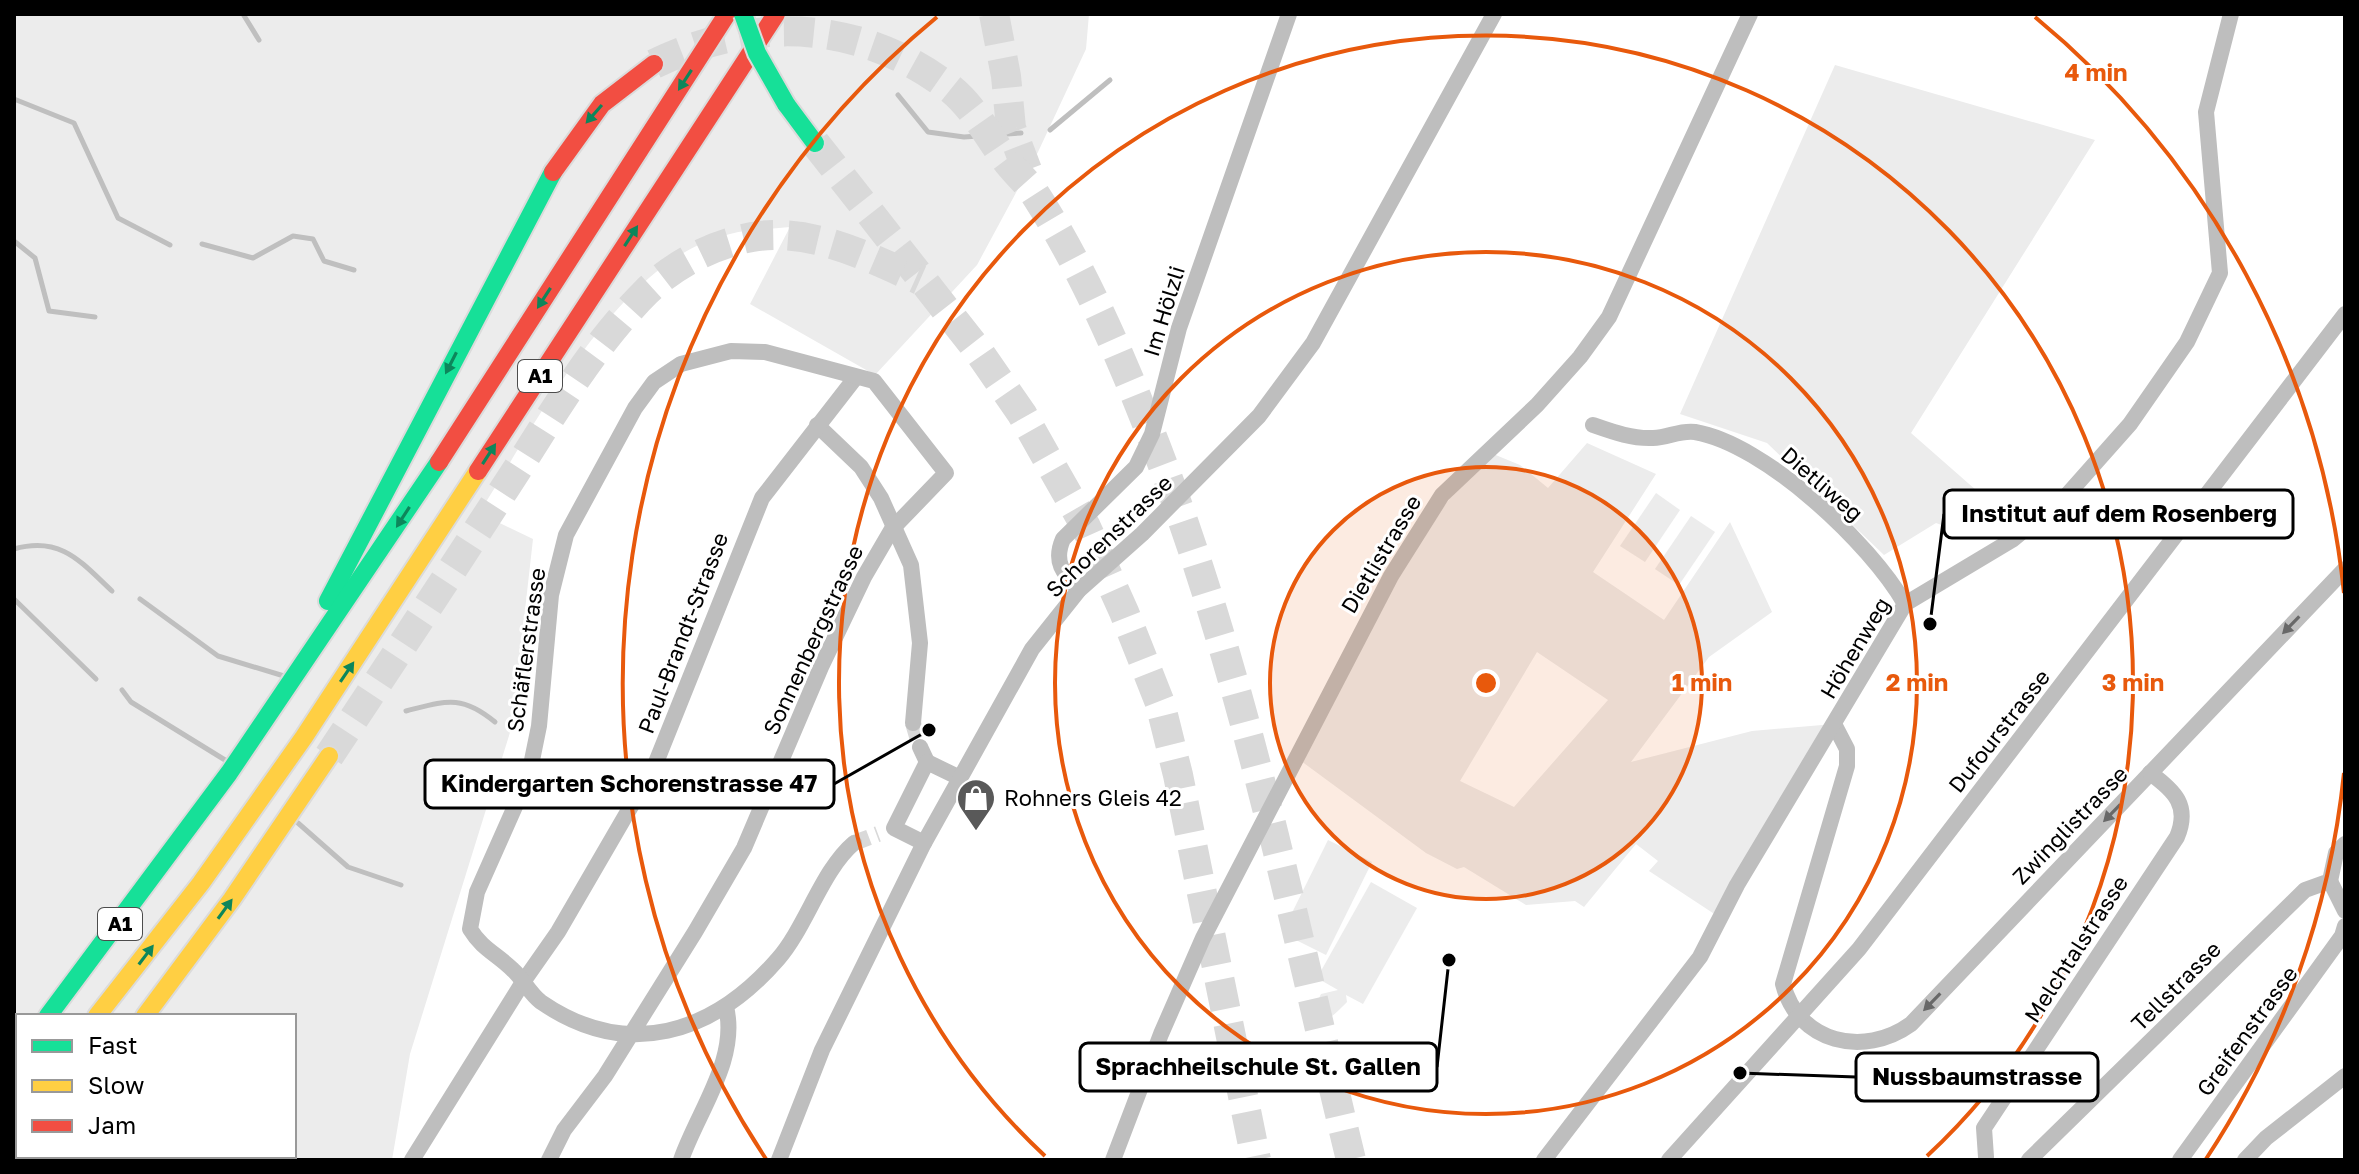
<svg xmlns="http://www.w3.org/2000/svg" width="2359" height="1174" viewBox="0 0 2359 1174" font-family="'Golos Text',sans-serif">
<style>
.green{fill:#ececec;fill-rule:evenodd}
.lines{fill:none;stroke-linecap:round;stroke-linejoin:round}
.stream{stroke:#bfbfbf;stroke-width:5}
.street-tunnel{stroke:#d9d9d9;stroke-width:16;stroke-dasharray:16 8;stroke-linecap:butt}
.highway-tunnel{stroke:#d9d9d9;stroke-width:30;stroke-dasharray:30 15;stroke-linecap:butt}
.fast-casing{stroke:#dbdbdb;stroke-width:22}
.slow-casing{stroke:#dbdbdb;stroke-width:22}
.jam-casing{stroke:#dbdbdb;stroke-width:22}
.street{stroke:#bebebe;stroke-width:16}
.fast{stroke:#16e098;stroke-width:18}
.slow{stroke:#ffcf43;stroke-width:18}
.jam{stroke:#f24e42;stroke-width:18}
.fast-bridge-casing{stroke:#dbdbdb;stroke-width:22;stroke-linecap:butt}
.fast-bridge{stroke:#16e098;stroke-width:18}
.oneway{fill:#0d865b}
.oneway2{fill:#686868}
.ring{fill:none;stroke:#e8590c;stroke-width:4}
.labels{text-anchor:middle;stroke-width:6;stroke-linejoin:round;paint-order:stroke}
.shield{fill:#fff;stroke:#4c4c4c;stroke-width:2}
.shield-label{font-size:20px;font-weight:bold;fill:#000}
.street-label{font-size:22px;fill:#000;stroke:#fff}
.poi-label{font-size:22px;fill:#000;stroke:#fff;text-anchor:start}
.centre{fill:#e8590c;stroke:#fff;stroke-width:4}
.ring-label{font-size:24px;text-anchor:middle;font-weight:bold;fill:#e8590c;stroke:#fff;stroke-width:6;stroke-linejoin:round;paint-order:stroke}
.leader{fill:none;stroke:#000;stroke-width:3}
.callout-dot{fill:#000;stroke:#fff;stroke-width:3}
.callout{fill:#fff;stroke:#000;stroke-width:3}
.callout-label{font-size:24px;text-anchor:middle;font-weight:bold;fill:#000}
</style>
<rect width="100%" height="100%" fill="#fff"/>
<!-- green -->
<g class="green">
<path d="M14 14H1089L1086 49 1038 152 977 265 875 375 750 304 790 227C770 229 749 229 730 234 620 258 536 424 479 513L533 539 512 726 410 1054 392 1160H14ZM18 1016H294V1156H18Z"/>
<polygon points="1835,65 2095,140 1911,433 2001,512 1981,539 1936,523 1884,555 1767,443 1680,414"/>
<path d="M1587 443 1656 474 1593 572 1664 620 1730 522 1772 612 1709 657 1631 762 1752 731 1834 724 1722 919 1649 871 1658 861 1636 844 1584 907 1575 901 1526 905 1464 867 1457 869 1426 853 1297 758 1391 576 1486 451 1520 465 1548 488ZM1537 652 1608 700 1514 807 1460 781Z"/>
<polygon points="1656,493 1680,510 1645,562 1620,546"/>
<polygon points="1691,516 1715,532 1679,585 1655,569"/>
<polygon points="1328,840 1372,862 1326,955 1282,933"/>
<path d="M1371 882 1417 908 1363 1004 1346 995 1347 1002C1338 1011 1329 1022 1316 1022L1313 1011 1321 994 1338 990 1317 978Z"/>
</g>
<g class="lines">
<!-- stream -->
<g class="stream">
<polyline points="243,14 259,40"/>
<polyline points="898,95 928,132 964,137 1021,133"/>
<polyline points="14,99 74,123 118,218 170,245"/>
<polyline points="1050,130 1110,80"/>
<polyline points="14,241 35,258 49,311 95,317"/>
<polyline points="202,244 253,258 293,236 313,239 324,261 354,270"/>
<path d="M14 549C61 536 80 561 112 591"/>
<polyline points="14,599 96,679"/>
<polyline points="140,599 218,656 284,676"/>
<polyline points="122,690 131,702 225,760"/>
<path d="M406 711C446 701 461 694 495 722"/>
<polyline points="298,823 348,867 401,885"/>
<polyline points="14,1131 18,1134"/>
<polyline points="56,1156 63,1160"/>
</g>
<!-- street-tunnel -->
<g class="street-tunnel">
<polyline points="913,723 920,747"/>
<polyline points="854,843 878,834"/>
</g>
<!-- highway-tunnel -->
<g class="highway-tunnel">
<polyline points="994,14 1006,76 1011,128 1027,170"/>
<path d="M654 64C752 16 857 19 947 86 973 105 987 135 1006 160 1015 172 1027 182 1035 194 1085 272 1123 361 1156 447 1245 678 1293 921 1351 1160"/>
<polyline points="815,143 979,352 1022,414 1086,527 1124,612 1160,703 1178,775 1256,1160"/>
<path d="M329 756C388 667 447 578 505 488 549 421 589 349 646 292 674 264 714 244 752 237 811 227 868 257 920 280"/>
</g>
<!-- fast casing -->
<g class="fast-casing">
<g id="fast">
<polyline points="786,104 815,143"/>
<polyline points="328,601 553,172"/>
<polyline points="48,1016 229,773 439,462"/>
</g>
</g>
<!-- slow casing -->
<g class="slow-casing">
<g id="slow">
<polyline points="97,1016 201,883 304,737 478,471"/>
<polyline points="145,1016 232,899 329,756"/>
<polyline points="24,1160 28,1156"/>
</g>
</g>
<!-- jam casing -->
<g class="jam-casing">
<g id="jam">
<polyline points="553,172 602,104 654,64"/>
<polyline points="439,462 727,14"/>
<polyline points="478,471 776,14"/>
<polyline points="14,1057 18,1052"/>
<polyline points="14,1116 18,1111"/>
</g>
</g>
<!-- street -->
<g class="street">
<polyline points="817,425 861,467 881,498 911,565 920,643 913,723"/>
<path d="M1593 425C1613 432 1632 439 1653 438 1668 438 1679 430 1695 432 1765 444 1870 543 1905 604"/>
<path d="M1079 590C1063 573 1053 562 1063 539L1136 467 1152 434 1179 328 1289 14"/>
<path d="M1834 724 1847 749V766L1783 984C1798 1043 1864 1058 1911 1024L2345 569"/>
<polyline points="920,747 927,762"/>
<polyline points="924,843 894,828 927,762 958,777"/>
<polyline points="2330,881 2345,911"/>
<path d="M1986 1157 1984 1128 2177 837C2190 806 2175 791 2150 773"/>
<polyline points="412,1160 523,982 558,932 655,765 762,498 856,377"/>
<path d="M549 1160 564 1130 605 1076 695 932 744 848 821 667 864 577 892 529 946 473 874 381 765 352 731 351 681 364 654 382 635 408 566 535 551 595 539 726 529 775 477 892 470 929C482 949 497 954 513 970 523 979 530 994 541 1002 627 1061 713 1034 778 959 806 927 822 870 854 843"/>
<path d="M681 1160C698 1111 739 1059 726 1007"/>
<polyline points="779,1160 822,1050 924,843 1032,649 1079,590 1142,534 1259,416 1313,343 1494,14"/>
<polyline points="1113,1160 1161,1034 1203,938 1391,576 1442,495 1537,405 1580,357 1609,317 1750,14"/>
<polyline points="1544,1160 1700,957 1737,885 1905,604 2012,540 2067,495 2130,424 2187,342 2220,273 2206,112 2231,14"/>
<polyline points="1669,1160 1859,949 2345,314"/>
<polyline points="2029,1160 2305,890 2330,881 2336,853 2345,844"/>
<polyline points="2180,1160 2342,936 2345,926"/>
<polyline points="2245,1160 2266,1138 2345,1076"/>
</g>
<!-- fast -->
<use href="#fast" class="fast"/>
<!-- slow -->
<use href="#slow" class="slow"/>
<!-- jam -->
<use href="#jam" class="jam"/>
<!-- fast-bridge casing -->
<g class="fast-bridge-casing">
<polyline id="fast-bridge" points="743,14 757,53 786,104"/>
</g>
<!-- fast-bridge -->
<use href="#fast-bridge" class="fast-bridge"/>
</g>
<!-- one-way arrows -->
<defs><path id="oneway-solid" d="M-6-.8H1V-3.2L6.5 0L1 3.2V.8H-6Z" transform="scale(2)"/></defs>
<g class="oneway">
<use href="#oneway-solid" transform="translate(685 80) rotate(123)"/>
<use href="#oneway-solid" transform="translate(594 114) rotate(131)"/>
<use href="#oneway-solid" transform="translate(631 236) rotate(-57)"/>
<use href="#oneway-solid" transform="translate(544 298) rotate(123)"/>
<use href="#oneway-solid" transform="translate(451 363) rotate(117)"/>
<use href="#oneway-solid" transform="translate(489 454) rotate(-57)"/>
<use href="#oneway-solid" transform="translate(403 517) rotate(123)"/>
<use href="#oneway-solid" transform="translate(347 672) rotate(-56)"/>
<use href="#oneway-solid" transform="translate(225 909) rotate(-54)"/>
<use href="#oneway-solid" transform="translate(146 955) rotate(-53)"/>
</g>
<g class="oneway2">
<use href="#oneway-solid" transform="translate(2291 625) rotate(134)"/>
<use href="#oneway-solid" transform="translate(2112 813) rotate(134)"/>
<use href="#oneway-solid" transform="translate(1932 1002) rotate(134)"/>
</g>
<!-- distance rings -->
<circle cx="1486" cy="683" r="216" fill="#e8590c" fill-opacity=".12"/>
<g class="ring">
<circle cx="1486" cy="683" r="216"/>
<circle cx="1486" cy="683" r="431"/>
<path d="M1045 1156A647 647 0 1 1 1927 1156"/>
<path d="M2344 773A863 863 0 0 1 2206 1159M766 1159A863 863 0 0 1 937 17M2035 17A863 863 0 0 1 2344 593"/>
</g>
<!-- icons -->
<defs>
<g id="shop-pin" transform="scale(2)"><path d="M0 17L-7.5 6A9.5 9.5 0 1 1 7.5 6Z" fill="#595959" stroke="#fff"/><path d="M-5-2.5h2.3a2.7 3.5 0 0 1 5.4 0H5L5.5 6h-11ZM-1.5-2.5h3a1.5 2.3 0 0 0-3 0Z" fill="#fff"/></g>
</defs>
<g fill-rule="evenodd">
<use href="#shop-pin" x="976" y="798"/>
</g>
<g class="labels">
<!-- shield labels -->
<g class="shield">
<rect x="518" y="360" width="44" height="32" rx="6"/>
<rect x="98" y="908" width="44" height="32" rx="6"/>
</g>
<g class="shield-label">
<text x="540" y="383">A1</text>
<text x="120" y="931">A1</text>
</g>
<!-- street labels -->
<g class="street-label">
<text transform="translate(1164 311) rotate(-73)" y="8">Im Hölzli</text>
<text transform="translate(1822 484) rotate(41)" y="8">Dietliweg</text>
<text transform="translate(1109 536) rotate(-44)" y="8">Schorenstrasse</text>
<text transform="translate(1381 554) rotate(-59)" y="8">Dietlistrasse</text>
<text transform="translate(683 633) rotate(-69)" y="8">Paul-Brandt-Strasse</text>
<text transform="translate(813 640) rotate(-65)" y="8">Sonnenbergstrasse</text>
<text transform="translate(1855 648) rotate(-59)" y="8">Höhenweg</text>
<text transform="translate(526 650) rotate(-82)" y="8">Schäflerstrasse</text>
<text transform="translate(1999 731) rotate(-52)" y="8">Dufourstrasse</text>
<text transform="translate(2070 825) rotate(-46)" y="8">Zwinglistrasse</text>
<text transform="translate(2076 949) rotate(-57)" y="8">Melchtalstrasse</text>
<text transform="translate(2176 986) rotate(-45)" y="8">Tellstrasse</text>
<text transform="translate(2247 1031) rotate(-54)" y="8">Greifenstrasse</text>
</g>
<!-- poi labels -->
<g class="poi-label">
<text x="1004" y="806">Rohners Gleis 42</text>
</g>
</g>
<circle cx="1486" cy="683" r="12" class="centre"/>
<g class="ring-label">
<text x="2096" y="81">4 min</text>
<text x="1702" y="691">1 min</text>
<text x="1917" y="691">2 min</text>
<text x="2133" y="691">3 min</text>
</g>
<!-- callouts -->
<path class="leader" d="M1930 624L1944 514M929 730L834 784M1449 960L1437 1067M1740 1073L1856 1077"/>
<g class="callout-dot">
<circle cx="1930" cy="624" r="8"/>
<circle cx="929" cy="730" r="8"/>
<circle cx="1449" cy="960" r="8"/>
<circle cx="1740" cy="1073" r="8"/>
</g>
<g class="callout">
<rect x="1944" y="490" width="349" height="48" rx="8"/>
<rect x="425" y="760" width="409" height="48" rx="8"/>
<rect x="1080" y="1043" width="357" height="48" rx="8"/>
<rect x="1856" y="1053" width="242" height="48" rx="8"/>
</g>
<g class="callout-label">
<text x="2119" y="522">Institut auf dem Rosenberg</text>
<text x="629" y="792">Kindergarten Schorenstrasse 47</text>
<text x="1258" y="1075">Sprachheilschule St. Gallen</text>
<text x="1977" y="1085">Nussbaumstrasse</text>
</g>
<!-- border -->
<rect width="2359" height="1174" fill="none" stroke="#000000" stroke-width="32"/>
<!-- legend -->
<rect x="16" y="1014" width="280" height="144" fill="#ffffff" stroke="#999999" stroke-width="2"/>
<rect x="32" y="1040" width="40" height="12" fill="#16e098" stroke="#999999" stroke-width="2"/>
<text x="88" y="1054" font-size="24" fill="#000000">Fast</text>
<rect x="32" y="1080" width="40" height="12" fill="#ffcf43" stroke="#999999" stroke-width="2"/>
<text x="88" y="1094" font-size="24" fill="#000000">Slow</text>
<rect x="32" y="1120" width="40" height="12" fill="#f24e42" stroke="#999999" stroke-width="2"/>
<text x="88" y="1134" font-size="24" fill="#000000">Jam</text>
</svg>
